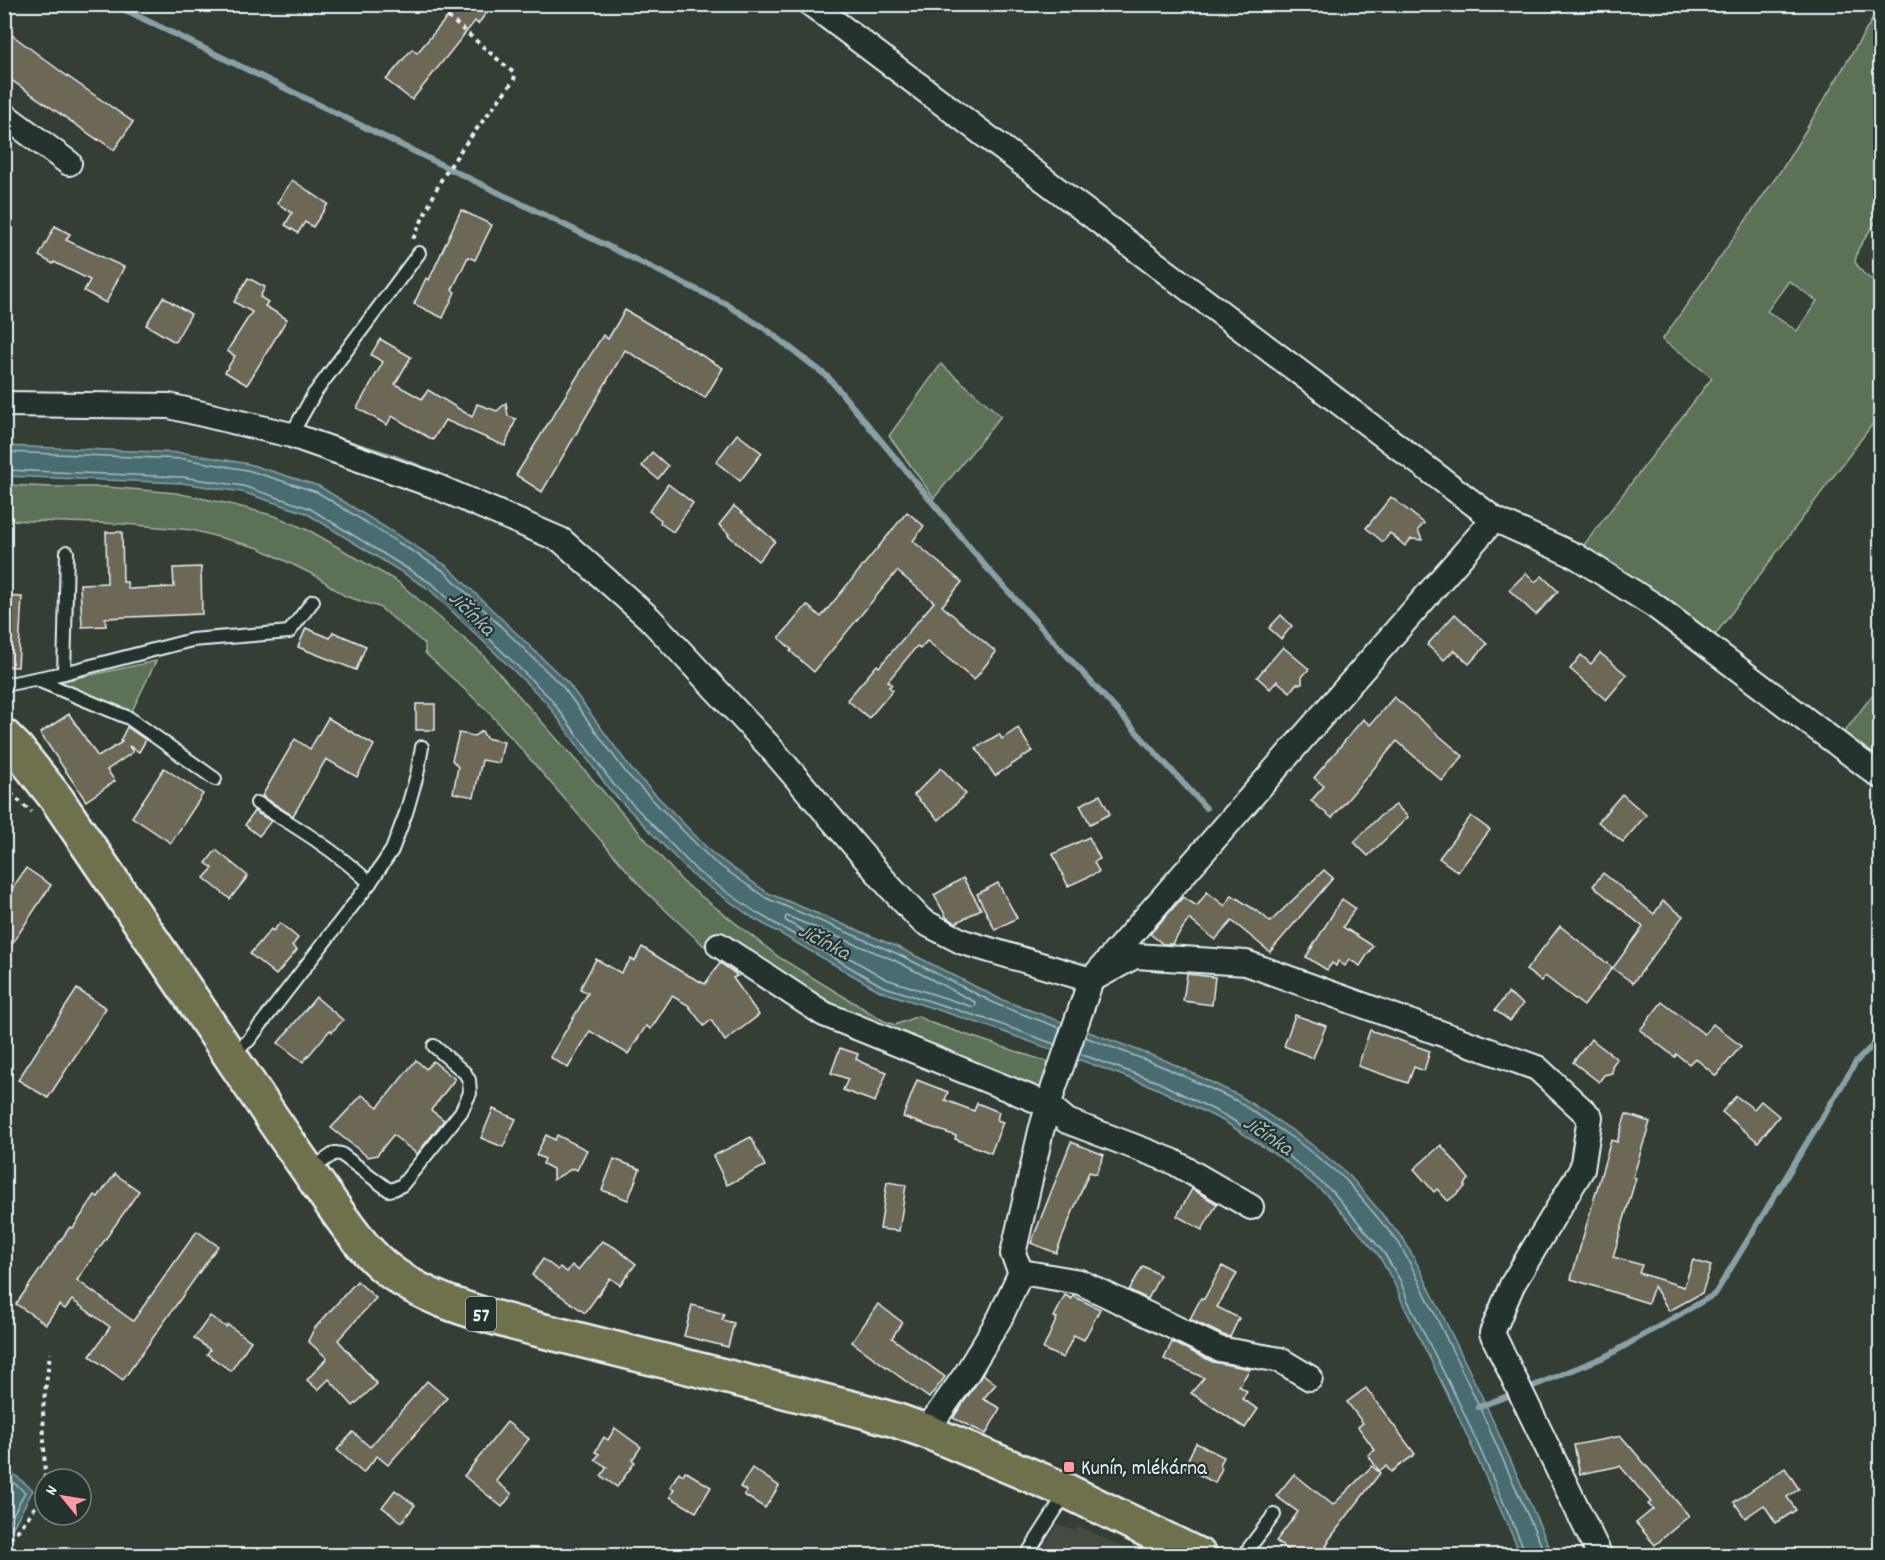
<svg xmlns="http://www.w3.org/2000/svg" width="1885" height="1560" viewBox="0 0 1885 1560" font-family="Dekko,sans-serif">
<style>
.built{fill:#454b3f}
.green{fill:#5c7155;stroke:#a2b1a6;stroke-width:1.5;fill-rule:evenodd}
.water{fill:#496c6f;stroke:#89a1a6;stroke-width:1.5}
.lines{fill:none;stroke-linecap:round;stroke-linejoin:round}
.shore{stroke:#a8bcc1;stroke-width:1.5}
.stream{stroke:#89a1a6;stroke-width:6}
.building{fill:#6d6856;stroke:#e8f1f8;stroke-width:1.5}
.lane-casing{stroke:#e8f1f8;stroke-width:16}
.street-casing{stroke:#e8f1f8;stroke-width:28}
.primary-casing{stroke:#e8f1f8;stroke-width:38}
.path{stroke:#e8f1f8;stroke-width:4;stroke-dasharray:4.5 4.5;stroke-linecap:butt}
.lane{stroke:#26332d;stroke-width:12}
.street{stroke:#26332d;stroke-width:24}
.primary{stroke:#6e714b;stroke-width:33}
.poi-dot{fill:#ff9aa2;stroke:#26332d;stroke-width:2}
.labels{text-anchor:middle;stroke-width:4.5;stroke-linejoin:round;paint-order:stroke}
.shield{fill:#26332d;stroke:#aeb8bb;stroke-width:1.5}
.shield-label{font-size:20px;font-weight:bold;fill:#e8f1f8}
.poi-label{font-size:21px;fill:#e8f1f8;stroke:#26332d;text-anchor:start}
.water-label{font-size:22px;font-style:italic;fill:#a8bcc1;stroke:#26332d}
</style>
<rect width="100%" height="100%" fill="#343e35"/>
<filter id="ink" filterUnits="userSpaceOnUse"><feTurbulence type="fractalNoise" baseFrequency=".0167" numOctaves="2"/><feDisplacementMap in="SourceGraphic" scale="12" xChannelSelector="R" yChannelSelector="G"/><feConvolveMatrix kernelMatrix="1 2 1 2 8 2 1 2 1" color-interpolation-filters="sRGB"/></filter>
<g filter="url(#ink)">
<!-- built -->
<polygon class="built" points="1058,1524 1076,1531 1079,1526 1135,1553 1135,1555 1038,1555"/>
<!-- green -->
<g class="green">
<path d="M1880 7V215L1858 249 1855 262 1863 273 1880 286V414L1712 639 1580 550 1712 378 1683 354 1662 340 1784 166ZM1789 281 1817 301 1797 331 1767 311Z"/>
<polygon points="941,364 1001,416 934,498 889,436"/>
<polygon points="318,431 388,453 440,473 437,477"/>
<path d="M5 485 52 487H107L176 493 234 505 275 516 312 532 398 582 482 654 683 882 780 958 884 1021 895 1025 918 1016 931 1023 1051 1063C1045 1079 1038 1093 1030 1109L821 1026 746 974 737 976 724 958 703 945 645 891 488 711 425 653V644L379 607 345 596 316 576 259 548 192 530 124 524 5 520Z"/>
<polygon points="156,661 131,713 66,686 63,681"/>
<polygon points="1880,685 1880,762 1842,735"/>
</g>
<!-- water -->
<g class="water">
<polygon points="5,446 185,453 249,464 319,486 447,566 568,683 632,770 712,853 768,893 900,948 1000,999 1167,1061 1240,1096 1301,1136 1349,1175 1404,1240 1421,1271 1485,1403 1553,1555 1521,1555 1458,1416 1403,1304 1394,1283 1379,1256 1328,1196 1284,1160 1225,1122 1156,1088 990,1027 880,991 753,918 691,874 609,789 546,702 429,589 306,513 242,492 182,483 5,476"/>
<polygon points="5,1467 33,1490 13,1527 5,1534"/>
</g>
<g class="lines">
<!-- shore -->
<g class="shore">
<polyline points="4,452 184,459 247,470 317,492 444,571 563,687 627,774 713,861 766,898 898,954 998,1005 1060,1028"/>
<polyline points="4,470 182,477 243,486 309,508 434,585 550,698 614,785 698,872 757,913 882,986 992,1021 1054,1044"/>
<polygon points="787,916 894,960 975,1002 976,1005 973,1007 886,979 786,921 785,918"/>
<polyline points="1085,1037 1164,1067 1237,1101 1297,1141 1345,1179 1399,1243 1415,1273 1479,1406 1546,1556"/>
<polyline points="1080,1054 1158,1082 1228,1117 1287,1155 1333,1192 1384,1253 1400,1280 1408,1301 1464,1413 1525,1551 1526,1556"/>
<polyline points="4,1475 25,1492 9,1522 4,1526"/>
</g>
<!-- stream -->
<g class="stream">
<polyline points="113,4 726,304 767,330 828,377 987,568 1206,808"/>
<polyline points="1526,1389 1609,1355 1715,1294 1856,1062 1880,1038"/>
<polyline points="1478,1407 1516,1393"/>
</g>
</g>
<!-- building -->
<g class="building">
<polygon points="453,4 493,4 478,24 475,21 412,100 386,80 412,49 417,53 456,7"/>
<polygon points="12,35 67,76 133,122 114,150 98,139 98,140 4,75 4,45"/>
<polygon points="292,180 328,204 313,227 305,222 298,233 285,225 292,213 277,203"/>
<polygon points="461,210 492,225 475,260 468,257 452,290 455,292 443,318 414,304 426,278 429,280"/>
<polygon points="55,226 70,234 66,240 124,267 106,303 84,291 90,280 54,262 53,264 39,256"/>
<polygon points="248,278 265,287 260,297 268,302 265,306 287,319 247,385 225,372 235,356 227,351 252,312 234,302"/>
<polygon points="163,297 191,314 175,342 146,325"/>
<polygon points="625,310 723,368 705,398 625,350 542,492 516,475 603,335 608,339"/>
<polygon points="380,339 411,357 395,384 422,399 428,390 472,417 477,404 497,411 506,403 508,416 516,419 505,446 445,420 433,440 392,416 387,425 357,408 383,362 371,355"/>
<polygon points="737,434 762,453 740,481 716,462"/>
<polygon points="652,452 668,466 658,479 642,466"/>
<polygon points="668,484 693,503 673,532 660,523 661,520 649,511"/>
<polygon points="1391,497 1424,523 1418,530 1422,540 1411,539 1405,546 1390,533 1383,542 1366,528"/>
<polygon points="734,506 775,541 758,561 728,535 729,534 719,525"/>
<polygon points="907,512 924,526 913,541 962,582 942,606 996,652 974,680 927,641 920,649 917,646 888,681 892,684 889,687 893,690 869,718 847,700 877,665 879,667 934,602 897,571 814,672 790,651 792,650 779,638 807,605 821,617"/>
<polygon points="106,532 122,532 123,582 127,582 128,589 174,587 173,568 201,567 202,614 105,618 106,626 82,627 80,584 107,583"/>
<polygon points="1526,573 1535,582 1542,576 1558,591 1536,615 1509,590"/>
<polygon points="4,596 22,597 18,667 4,666"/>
<polygon points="1455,614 1487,644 1469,664 1454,650 1444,660 1427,645"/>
<polygon points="1281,615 1292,626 1281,639 1269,628"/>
<polygon points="306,628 330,638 333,632 366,646 356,670 298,647"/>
<polygon points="1283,647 1309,669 1302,677 1302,684 1296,684 1290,692 1277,681 1270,689 1257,677"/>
<polygon points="1600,653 1627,675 1606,700 1570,669 1581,655 1591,664"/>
<polygon points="1394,697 1463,756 1442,781 1397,741 1332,818 1311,801 1324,786 1314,778 1363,719 1370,725"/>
<rect x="416" y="704" width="19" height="26"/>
<polygon points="69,714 98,757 122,742 120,741 127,727 146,740 139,752 129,746 133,752 107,770 115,781 86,801 40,733"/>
<polygon points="328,718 374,745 357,777 326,759 293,816 262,796 295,739 310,749"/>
<polygon points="1018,728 1032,751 995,776 976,748 999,734 1002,739"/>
<polygon points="482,731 486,738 504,742 499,763 482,760 474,797 453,793 458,767 452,760 459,733 474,736"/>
<polygon points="164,768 203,794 171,843 132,817"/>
<polygon points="941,768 966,794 939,820 914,795"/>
<polygon points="1622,794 1646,815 1623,842 1598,822"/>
<polygon points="1100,795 1110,814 1090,824 1080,805"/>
<polygon points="1396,805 1408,817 1368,856 1354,842 1380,816"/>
<polygon points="254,811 271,821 259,836 245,825"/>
<polygon points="1471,816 1490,830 1458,872 1439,858"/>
<polygon points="1089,837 1100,859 1094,862 1099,872 1068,886 1053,854"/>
<polygon points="216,850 248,876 230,899 204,878 213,868 206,863"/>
<polygon points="26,868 51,885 4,956 4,901"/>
<polygon points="1324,870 1333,878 1270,952 1232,921 1215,940 1189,919 1172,944 1163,944 1150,934 1183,897 1197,906 1207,892 1225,906 1232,895 1263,915 1270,922"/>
<polygon points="1603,873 1654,914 1663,901 1683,916 1633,983 1612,968 1584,1006 1545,976 1541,981 1526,970 1560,926 1613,968 1643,927 1593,886"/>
<polygon points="963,878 981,909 956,923 947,918 934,895"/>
<polygon points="998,883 1017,918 995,930 977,894"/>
<polygon points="1342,899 1355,908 1343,927 1373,946 1360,966 1349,959 1345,966 1338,961 1336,966 1332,963 1327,970 1306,957"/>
<polygon points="280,923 298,938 292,946 297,950 276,975 250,954 271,929 273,931"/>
<polygon points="642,947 680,971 705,984 720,963 733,972 737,976 733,978 759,1015 725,1041 711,1020 704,1026 688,1005 672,996 651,1029 646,1026 628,1054 590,1031 568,1068 550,1057 588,993 580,989 596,959 621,973 631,959 635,961"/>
<polygon points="1187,974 1215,977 1212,1005 1183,1001"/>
<polygon points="77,989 106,1008 48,1098 18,1080"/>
<polygon points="1508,993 1523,1004 1510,1021 1495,1010"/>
<polygon points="316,997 343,1020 332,1032 330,1030 303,1062 278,1043"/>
<polygon points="1662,1002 1704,1034 1713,1024 1741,1046 1716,1076 1695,1058 1689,1064 1676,1054 1675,1057 1640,1030"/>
<polygon points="1295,1015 1326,1026 1313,1058 1284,1046"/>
<polygon points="1370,1030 1430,1051 1424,1071 1414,1067 1408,1083 1358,1066"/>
<polygon points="1591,1039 1617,1059 1612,1066 1612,1073 1604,1075 1599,1082 1573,1062"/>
<polygon points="840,1048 858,1054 856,1059 863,1063 887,1072 875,1102 843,1090 848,1079 831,1073"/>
<polygon points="416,1060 426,1069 433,1061 455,1079 431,1110 444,1120 417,1154 393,1135 377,1155 368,1157 331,1128 362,1095 378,1107"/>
<polygon points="917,1080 948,1092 945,1100 974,1111 977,1103 999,1112 997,1120 1003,1122 991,1153 955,1139 956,1136 903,1117"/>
<polygon points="1736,1096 1754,1109 1761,1101 1779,1116 1758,1142 1722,1112"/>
<polygon points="493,1109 516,1119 503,1147 481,1138"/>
<polygon points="1626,1114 1650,1122 1633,1177 1636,1178 1613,1257 1642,1265 1639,1273 1684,1287 1693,1260 1711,1266 1702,1293 1669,1311 1654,1286 1648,1303 1571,1279 1611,1140 1617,1142"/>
<polygon points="546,1135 555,1140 557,1135 587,1150 577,1170 573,1168 553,1180 553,1169 543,1164 545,1159 536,1155"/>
<polygon points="751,1137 765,1166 727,1185 713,1156"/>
<polygon points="1071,1142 1104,1155 1096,1174 1089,1172 1056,1253 1031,1243"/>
<polygon points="1441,1145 1469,1179 1464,1186 1465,1187 1448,1201 1437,1189 1434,1192 1414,1169"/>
<polygon points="614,1159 640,1169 628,1200 602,1190"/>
<polygon points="115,1174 139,1191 77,1280 133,1321 197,1231 218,1246 123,1380 90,1356 110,1327 72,1300 65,1309 59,1305 46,1324 16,1304 70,1227 73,1228 95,1195 98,1197"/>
<polygon points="887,1182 906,1185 899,1231 880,1229"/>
<polygon points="1192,1189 1217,1204 1202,1230 1177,1216"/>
<polygon points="602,1241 614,1247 636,1264 620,1285 610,1278 585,1313 532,1275 543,1259 558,1270 560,1267 567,1272 572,1265 578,1270"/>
<polygon points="1143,1266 1160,1275 1148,1299 1129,1290"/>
<polygon points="1222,1266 1237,1274 1217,1307 1239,1318 1230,1337 1223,1335 1190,1319 1201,1298 1204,1299"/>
<polygon points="357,1281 376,1298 338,1340 377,1384 353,1406 329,1379 318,1390 307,1380 327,1358 308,1341 314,1329"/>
<polygon points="1065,1295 1072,1299 1073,1296 1100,1309 1084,1340 1074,1335 1063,1358 1043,1349 1057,1318 1054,1317"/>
<polygon points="878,1304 902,1322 892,1338 945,1377 929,1398 852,1342"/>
<polygon points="692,1305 724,1314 722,1320 734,1323 728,1347 684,1336"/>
<polygon points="210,1316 226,1327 228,1325 251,1341 231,1371 207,1354 210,1350 194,1338"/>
<polygon points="1172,1342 1213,1362 1250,1369 1239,1386 1247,1391 1242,1399 1258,1409 1245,1428 1191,1393 1204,1378 1164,1359"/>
<polygon points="983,1374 996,1384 983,1399 1000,1408 986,1434 953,1418"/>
<polygon points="427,1381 447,1398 388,1465 377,1456 363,1473 337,1450 353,1432 370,1447"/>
<polygon points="1366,1388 1415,1454 1391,1472 1386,1466 1379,1471 1368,1455 1375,1450 1358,1427 1363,1423 1347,1402"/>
<polygon points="507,1422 529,1439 496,1481 512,1494 502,1507 464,1476"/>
<polygon points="615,1428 641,1447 632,1460 635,1462 617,1487 601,1476 607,1467 595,1460 599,1454 595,1452 604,1437 608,1440"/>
<polygon points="1621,1436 1689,1516 1655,1545 1636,1523 1653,1509 1648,1504 1651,1502 1620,1466 1580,1474 1574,1445"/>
<polygon points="1196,1443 1224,1457 1220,1465 1222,1468 1215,1483 1184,1467"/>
<polygon points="1372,1466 1380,1473 1328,1541 1329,1542 1326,1546 1338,1556 1295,1556 1276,1541 1298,1512 1276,1496 1294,1474 1333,1505"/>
<polygon points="752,1468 779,1486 765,1508 744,1495 747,1491 740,1487"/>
<polygon points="1785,1468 1799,1489 1787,1497 1796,1510 1776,1523 1764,1505 1745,1518 1734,1502"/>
<polygon points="685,1471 711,1487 696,1512 670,1497 674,1489 670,1487 679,1472 683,1475"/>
<polygon points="395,1490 415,1505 402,1522 382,1507"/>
</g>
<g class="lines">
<!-- lane casing -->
<g class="lane-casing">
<g id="lane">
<polyline points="291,435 314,394 419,253"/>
<polyline points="64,673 67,552"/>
<polyline points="35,679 129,718 215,779"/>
<polyline points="4,685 64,673 192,640 289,632 313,601"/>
<path d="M257 803C297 827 336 851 370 883"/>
<polyline points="230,1054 248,1041 370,883 392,850 406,813 417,775 422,747"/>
<polyline points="310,1170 335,1153 341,1154 389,1190 394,1189 402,1185 461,1112 470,1093 469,1080 465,1073 434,1046"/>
<polyline points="1026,1556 1067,1492"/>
<polyline points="1243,1556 1274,1515"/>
</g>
</g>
<!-- street casing -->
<g class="street-casing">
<g id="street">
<polyline points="811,4 1494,519 1576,556 1655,606 1880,776"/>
<polyline points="4,115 69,163"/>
<polyline points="4,404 169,406 291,435 433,485 561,540 649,618 769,746 890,887 922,921 963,942 1091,980 1135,956 1246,963 1537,1068 1590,1117 1582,1169 1512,1285 1492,1333 1600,1556"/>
<polyline points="719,945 824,1014 1048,1105 1067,1121 1172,1161 1251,1207"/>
<polyline points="1021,1272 1080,1282 1219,1349 1280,1360 1310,1378"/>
<polyline points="926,1431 967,1373 1000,1318 1021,1272 1013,1254 1041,1131 1054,1087 1091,980 1494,519"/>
</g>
</g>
<!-- primary casing -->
<g class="primary-casing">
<path id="primary" d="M4 736 17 749 56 798C126 901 195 1003 264 1106 284 1136 305 1166 326 1196 343 1220 360 1246 383 1266 425 1301 481 1314 532 1328L864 1411 895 1420 926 1431 1067 1491 1200 1556"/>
</g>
<!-- path -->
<g class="path">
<polyline points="413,239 441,180 463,147 514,80 515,74 433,4"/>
<polyline points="4,787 31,812"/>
<polyline points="45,1479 43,1409 50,1353"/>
<polyline points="4,1545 21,1527 45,1493"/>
</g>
<!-- lane -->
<use href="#lane" class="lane"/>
<!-- street -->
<use href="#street" class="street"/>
<!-- primary -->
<use href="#primary" class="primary"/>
</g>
</g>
<!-- markers -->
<rect class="poi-dot" x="1063" y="1461" width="12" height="12" rx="3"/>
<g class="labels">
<!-- shield labels -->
<rect class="shield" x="466" y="1297" width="30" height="34" rx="4.5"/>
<g class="shield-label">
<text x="481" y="1321">57</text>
</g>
<!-- poi labels -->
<g class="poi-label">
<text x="1081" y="1474">Kunín, mlékárna</text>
</g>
<!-- water labels -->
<g class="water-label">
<text transform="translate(473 612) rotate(44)" y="8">Jičínka</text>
<text transform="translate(825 940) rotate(28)" y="8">Jičínka</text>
<text transform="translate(1269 1134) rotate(34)" y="8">Jičínka</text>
</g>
</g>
<!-- margin -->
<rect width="1885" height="1560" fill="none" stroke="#26332d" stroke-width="24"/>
<rect x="12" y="12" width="1861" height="1536" fill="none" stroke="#e8f1f8" stroke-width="2" filter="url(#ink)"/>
<!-- north arrow -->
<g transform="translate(63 1497) rotate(300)"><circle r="28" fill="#26332d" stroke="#747f7e" stroke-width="1.5"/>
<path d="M0-4.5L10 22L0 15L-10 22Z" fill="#ff9aa2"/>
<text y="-9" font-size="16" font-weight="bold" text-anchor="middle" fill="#e8f1f8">N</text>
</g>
</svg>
